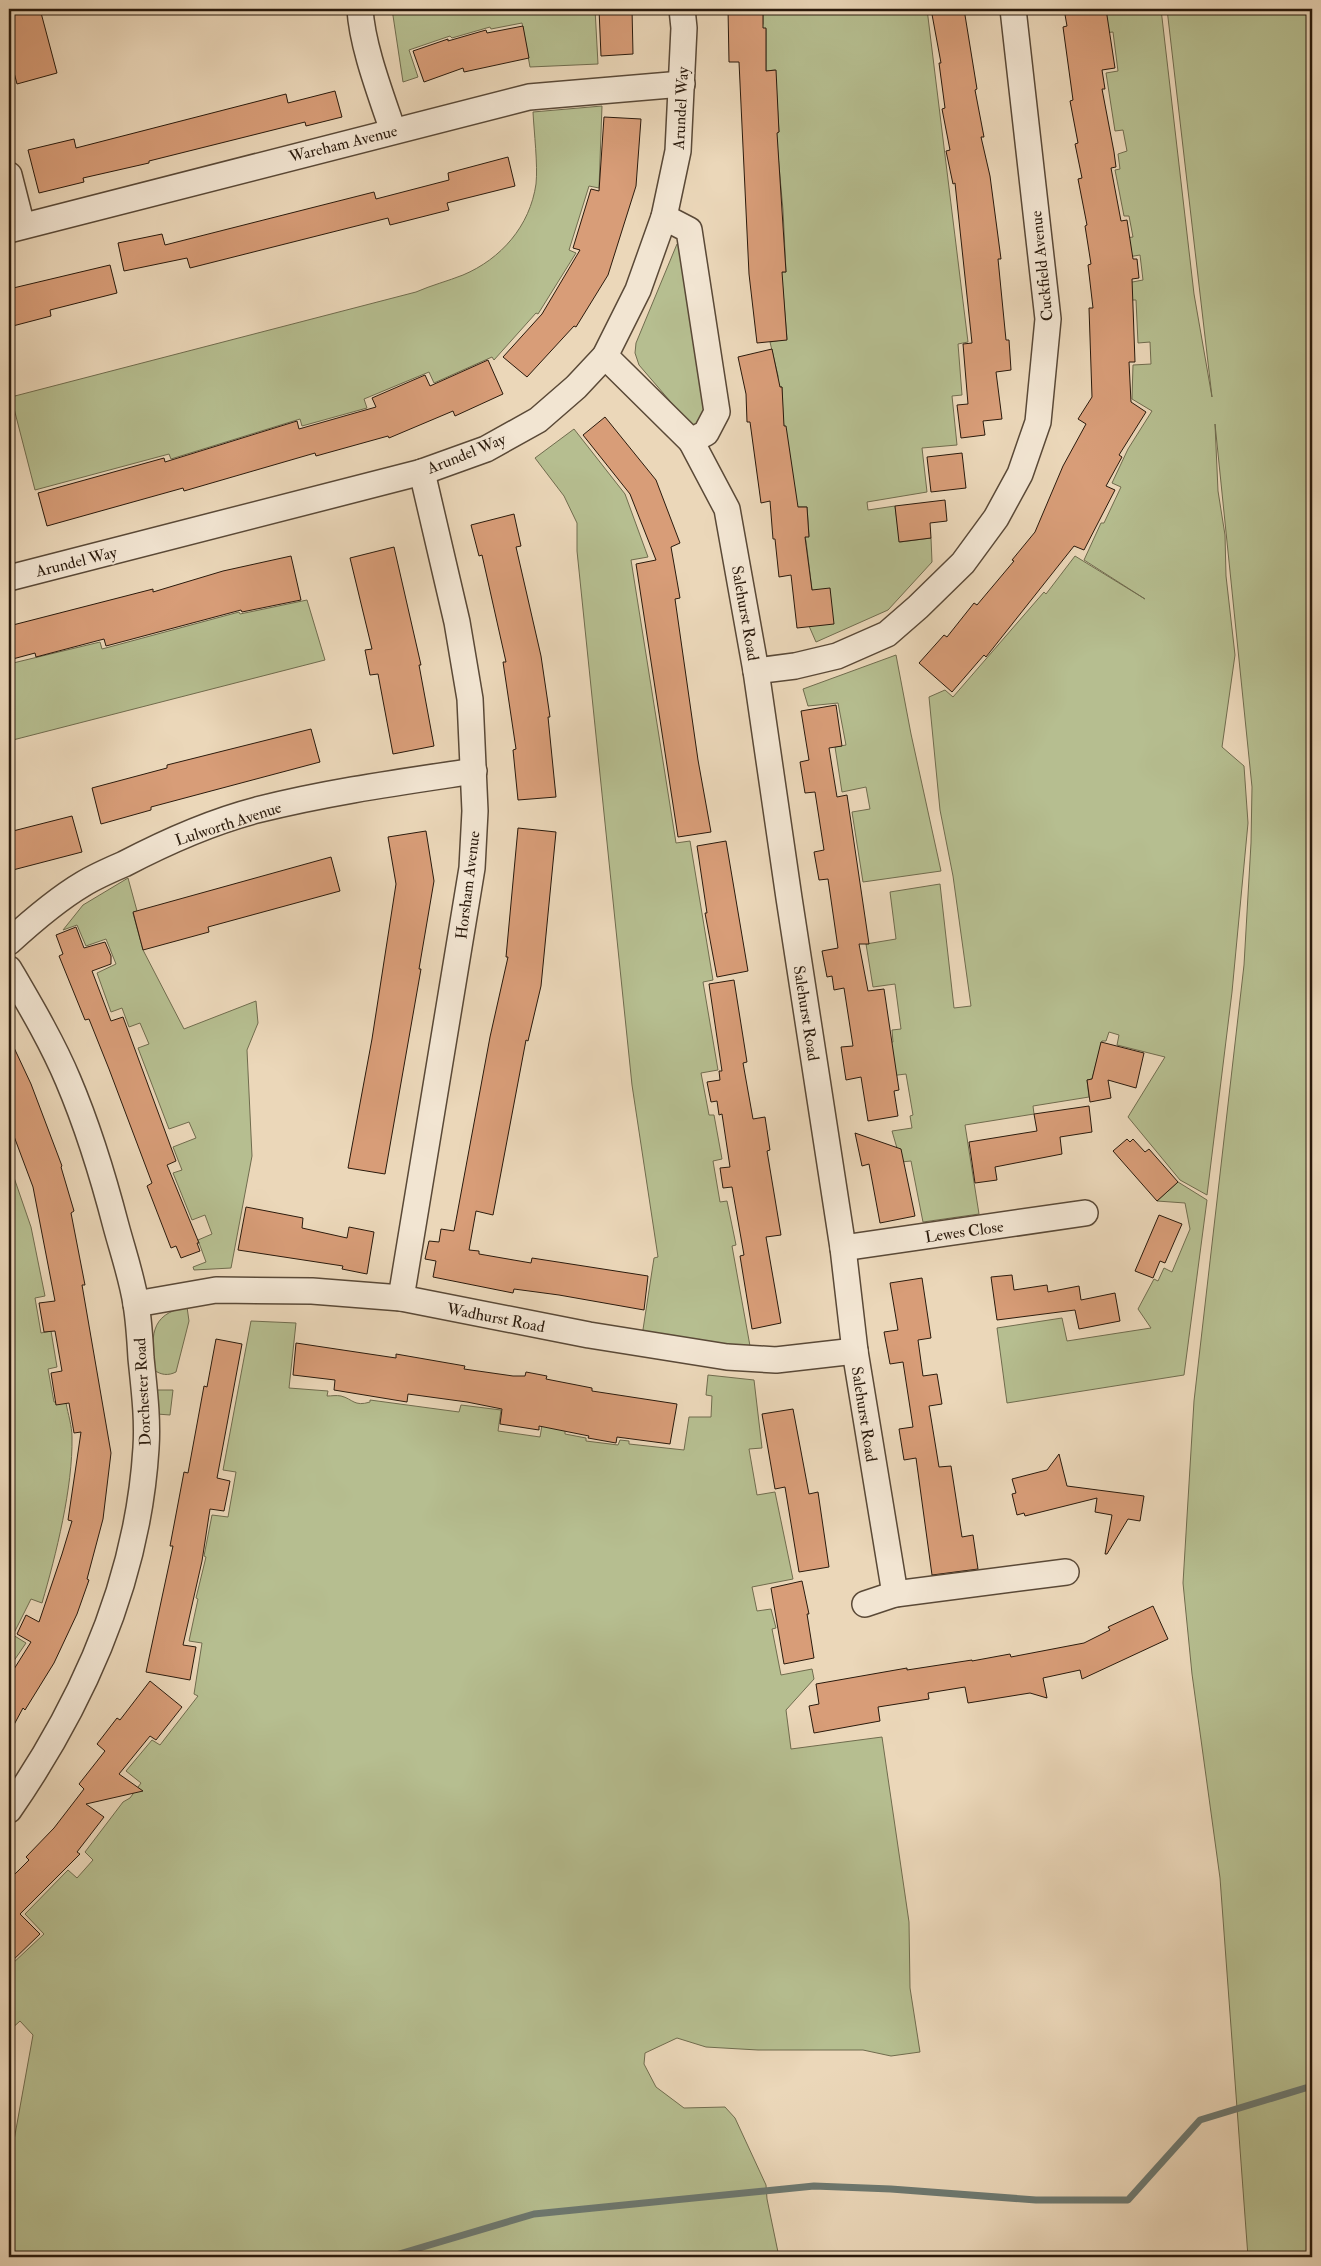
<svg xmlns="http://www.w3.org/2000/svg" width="1321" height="2266" viewBox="0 0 1321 2266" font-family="'IM FELL Double Pica',serif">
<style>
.green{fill:#b6be90;stroke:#706c4e}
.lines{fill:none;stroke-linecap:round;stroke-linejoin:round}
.stream{stroke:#6d7971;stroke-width:7}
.building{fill:#d89d78;stroke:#2a1a0c}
.minor-casing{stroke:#5a4937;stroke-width:28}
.minor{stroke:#f2e5d2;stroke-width:25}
.labels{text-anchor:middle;stroke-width:4;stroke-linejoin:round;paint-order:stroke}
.street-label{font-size:16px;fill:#2a1a0c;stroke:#f2e5d2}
</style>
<rect width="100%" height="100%" fill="#ebd7b9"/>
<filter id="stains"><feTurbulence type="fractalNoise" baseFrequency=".004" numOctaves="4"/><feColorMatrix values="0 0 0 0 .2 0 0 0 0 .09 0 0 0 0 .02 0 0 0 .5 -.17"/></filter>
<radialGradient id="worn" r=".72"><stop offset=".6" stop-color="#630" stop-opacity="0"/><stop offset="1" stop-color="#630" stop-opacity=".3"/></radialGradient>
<!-- green -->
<g class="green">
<polygon points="392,9 595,9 598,64 530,67 522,23 491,29 490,27 452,38 450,36 409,50 418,77 403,82"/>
<polygon points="763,9 927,9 968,342 958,344 962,395 952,396 957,445 922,448 927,492 867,502 868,510 895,506 900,542 931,538 932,562 888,610 816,642 809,626 812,590 806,541 805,537 809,536 807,507 797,507 783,420 782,387 777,387 778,376 770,342 787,339 782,280 779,272 786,272 783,210 776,133 779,132 775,70 766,71 766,29 760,29 763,24"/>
<polygon points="1099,9 1161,9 1194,294 1212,397 1167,9 1312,9 1312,2257 1248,2257 1220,1878 1192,1674 1183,1583 1194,1401 1244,965 1251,843 1252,787 1215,424 1218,491 1225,535 1226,576 1235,655 1222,747 1244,766 1248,823 1232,992 1207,1195 1180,1180 1128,1117 1165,1057 1117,1045 1119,1035 1109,1032 1106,1041 1102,1041 1092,1079 1087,1080 1089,1097 1033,1106 1034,1114 965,1125 979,1214 923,1222 911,1161 901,1162 892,1131 912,1128 910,1116 913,1115 906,1074 881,1077 877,1045 893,1042 892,1030 901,1029 895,984 873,987 866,944 896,939 890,892 940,884 954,1008 971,1006 953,876 940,810 929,697 945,690 953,697 1044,592 1046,594 1075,556 1145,599 1084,560 1101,523 1104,523 1121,487 1112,483 1128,449 1152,411 1132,399 1133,365 1151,364 1150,342 1138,343 1136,300 1128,300 1127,283 1143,280 1140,255 1128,257 1125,238 1133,237 1129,216 1124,216 1115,170 1120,169 1118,154 1127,151 1123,130 1115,131 1106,73 1118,71 1113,32 1103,33"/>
<path d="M602 106 599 188 589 186 569 250 576 253 538 314 536 313 494 360 492 357 434 383 429 372 364 399 367 408 302 426 300 419 171 459 169 454 35 490 11 397 416 292C432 285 448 281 463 275 501 259 530 226 536 184 538 165 534 132 533 112Z"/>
<polygon points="677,244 679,245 706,415 696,426 688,422 639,365 635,353 636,343"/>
<polygon points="574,429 625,494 648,557 631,560 676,843 690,841 713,980 703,982 718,1070 701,1073 709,1115 714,1115 722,1159 713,1161 720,1202 727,1201 736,1245 732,1246 750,1346 642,1336 654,1258 658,1257 632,1085 577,551 577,523 564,496 535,458"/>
<polygon points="307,600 325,660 9,741 9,664 100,642 102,649 239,612 240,614"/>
<polygon points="896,655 911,734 941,871 863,882 852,812 870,809 866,787 842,792 835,747 846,745 838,703 808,706 803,689"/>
<polygon points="128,878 137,911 133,913 143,950 184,1029 256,1001 258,1023 247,1050 252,1156 231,1268 194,1270 193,1267 206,1262 198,1240 212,1234 205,1215 192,1220 173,1173 182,1170 173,1147 196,1138 189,1122 169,1129 138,1048 149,1044 140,1023 129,1027 122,1008 111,1012 97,973 116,964 106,939 86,946 77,925 63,930 83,905"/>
<path d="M9 1163 31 1227 45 1296 35 1298 41 1333 51 1331 57 1367 48 1369 54 1402 66 1403C68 1414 72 1426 72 1437 73 1487 56 1555 42 1603L31 1599 13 1635 26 1643 9 1668Z"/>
<polygon points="1178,1182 1207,1200 1184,1375 1007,1403 997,1328 1062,1318 1067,1341 1151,1328 1138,1309 1154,1279 1158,1281 1164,1268 1172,1272 1190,1229 1185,1203 1157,1201"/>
<path d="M187 1307 189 1321 176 1372C168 1376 161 1375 154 1370 152 1338 148 1314 187 1307Z"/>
<path d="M251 1321 296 1323 289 1388 328 1391 327 1396C332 1396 336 1395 341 1396 353 1399 354 1407 370 1402V1400L459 1412 461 1405 501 1410 498 1431 540 1437 542 1425 565 1430V1434L586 1438V1441L618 1445 620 1440 629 1441V1444L684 1450 689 1417H711L712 1396 706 1395 708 1375 754 1380 762 1448 749 1449 757 1495 775 1492 793 1579 752 1587 757 1611 771 1609 776 1628 772 1629 781 1675 812 1669 814 1679 786 1710 791 1749 882 1737 909 1922 910 1988 920 2052 891 2056 863 2050H758L706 2047 677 2038 645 2053 644 2064 656 2087 684 2108 725 2107 735 2118 766 2185 767 2199 779 2257H755L719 2252 690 2257H9V2168L33 2035 20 2021 9 2031V1961L12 1964 44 1934 25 1914 68 1870 77 1878 93 1860 85 1852 123 1802 130 1798 141 1783 126 1771 152 1740 160 1745 198 1696 194 1694 202 1643 189 1641 198 1599 196 1598 206 1557 204 1556 212 1515 228 1517 236 1472 223 1470Z"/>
<polygon points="156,1390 173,1390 170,1415 157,1414"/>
</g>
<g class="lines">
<!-- stream -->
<polyline class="stream" points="389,2257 534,2214 814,2186 891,2189 1036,2200 1128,2200 1200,2120 1312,2086"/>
</g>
<!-- building -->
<g class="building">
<polygon points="9,9 40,9 57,73 17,84 9,53"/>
<polygon points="599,9 632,9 633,54 601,56"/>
<polygon points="728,9 763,9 763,28 766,28 766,71 776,70 779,132 777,133 786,272 782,272 787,340 757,343 749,274 739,62 729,62"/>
<polygon points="931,9 964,9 977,89 975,90 984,137 981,137 990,176 1001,259 998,259 1006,340 1009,340 1011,370 996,372 1002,419 983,421 985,435 961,438 957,405 968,404 963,344 972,343 955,183 953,184 946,151 950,150 942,109 945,108 939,63 941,63"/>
<polygon points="1064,9 1106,9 1115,68 1102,70 1105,89 1102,89 1114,152 1116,167 1111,168 1121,221 1127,220 1133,259 1137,259 1139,278 1132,279 1135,362 1129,362 1131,402 1146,412 1119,455 1122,457 1106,486 1115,490 1084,550 1074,546 986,657 984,655 952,692 919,663 944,635 947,637 974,603 977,605 1014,561 1012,560 1035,532 1063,466 1086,424 1078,419 1092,397 1089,308 1093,308 1088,265 1091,264 1085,226 1087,225 1078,179 1082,178 1075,144 1078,143 1070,101 1073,100 1063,27 1067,26"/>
<polygon points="523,26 529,58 464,72 463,68 424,82 413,51 448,39 448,41 486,30 487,33"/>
<polygon points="335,91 342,117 306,126 305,122 149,161 149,163 83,178 84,182 39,193 28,150 74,139 76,148 286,94 288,103"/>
<polygon points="604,117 641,119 636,186 608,275 576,327 574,326 527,377 503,357 542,314 580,250 573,248 591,189 599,191"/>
<polygon points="508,157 515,186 447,203 449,210 390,225 388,218 190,268 187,258 124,271 118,243 162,234 165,245 374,192 376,199 449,180 448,173"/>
<polygon points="110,265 117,293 50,310 51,316 9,327 9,289"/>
<polygon points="772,349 780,387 782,387 784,426 786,426 798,507 807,507 809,537 805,537 812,590 830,588 834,624 797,628 791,575 779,577 775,539 773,539 770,501 761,503 750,422 747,422 746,394 738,357"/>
<polygon points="488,360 503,394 455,416 453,411 389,438 388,436 316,456 315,453 184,491 183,488 47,526 38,493 164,458 165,462 297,421 299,429 376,407 372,398 425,375 430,386"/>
<polygon points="605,417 656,480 680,543 671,547 680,598 675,599 698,760 711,832 678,837 636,564 656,560 630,494 583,435"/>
<polygon points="962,453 966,488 931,492 927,457"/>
<polygon points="945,500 947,521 930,523 931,538 899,542 895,506"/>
<polygon points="514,514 521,546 516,547 541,656 550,717 548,717 556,797 518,800 513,750 516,749 503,662 506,662 482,555 479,556 471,525"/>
<polygon points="394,547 421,665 419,665 434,746 393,754 378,674 370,675 365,650 372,649 350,558"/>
<polygon points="291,556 301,600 242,612 241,610 106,646 104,639 36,657 35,653 9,660 9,626 153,589 153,592 223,571"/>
<polygon points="836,705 842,746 829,748 837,797 847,795 869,944 859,944 868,991 884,989 899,1090 894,1091 898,1116 868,1121 861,1077 846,1080 841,1047 853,1046 844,988 834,990 832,976 827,977 822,951 838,948 828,879 819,880 814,852 824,850 815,792 805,793 800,762 809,760 801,711"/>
<polygon points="311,729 320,762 151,807 151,810 101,824 92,788 167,768 167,765"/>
<polygon points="72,816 82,852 9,871 9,832"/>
<polygon points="518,828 556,832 541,986 528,1041 526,1040 493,1215 476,1211 469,1250 479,1251 479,1254 531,1263 532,1258 648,1276 644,1310 559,1295 514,1289 513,1293 433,1277 436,1261 425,1259 429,1241 439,1242 441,1229 454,1231 490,1037 508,957 506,957"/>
<polygon points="426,831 434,881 419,969 421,969 385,1174 348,1168 372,1039 396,884 388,837"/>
<polygon points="726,841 748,971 717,977 705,913 707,913 697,846"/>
<polygon points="331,857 340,891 208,927 209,932 143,950 133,912"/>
<polygon points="76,927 84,948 105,942 111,956 111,964 92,971 111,1021 123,1017 176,1161 167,1165 199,1243 197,1243 200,1251 181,1258 176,1246 171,1248 147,1186 152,1183 109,1069 89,1019 85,1020 59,956 63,954 56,935"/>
<polygon points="734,980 747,1062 743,1063 753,1119 765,1117 770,1150 767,1151 781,1235 766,1237 781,1323 752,1329 740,1256 744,1255 732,1187 723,1188 720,1168 730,1167 722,1114 719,1115 717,1101 711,1102 707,1082 720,1080 719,1071 722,1071 709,984"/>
<polygon points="9,1037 31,1084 62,1166 61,1167 74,1211 71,1213 85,1285 82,1285 111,1453 103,1519 87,1579 89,1580 77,1614 54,1663 25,1710 23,1708 9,1734 9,1677 31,1642 17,1634 26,1615 39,1622 62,1554 72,1521 68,1520 81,1432 74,1433 69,1403 56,1405 51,1373 62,1371 55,1331 44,1332 39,1303 55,1301 33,1187 9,1123"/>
<polygon points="1101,1042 1144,1053 1136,1088 1108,1080 1111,1098 1090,1102 1087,1080 1092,1079"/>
<polygon points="1089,1106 1092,1132 1060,1137 1062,1154 995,1167 997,1180 975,1183 969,1142 1037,1131 1034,1114"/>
<polygon points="855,1133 901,1149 915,1216 880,1223 869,1164 862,1166"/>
<polygon points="1127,1139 1130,1142 1133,1139 1145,1152 1149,1149 1178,1182 1157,1201 1113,1151"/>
<polygon points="246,1207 303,1218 302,1228 347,1238 349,1227 374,1232 367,1274 342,1269 343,1266 238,1250"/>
<polygon points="1159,1215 1182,1224 1165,1263 1160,1261 1153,1278 1135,1271"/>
<polygon points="1012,1275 1014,1290 1047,1285 1048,1292 1079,1286 1081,1300 1115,1293 1120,1321 1079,1329 1075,1310 997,1320 991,1277"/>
<polygon points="922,1278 931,1338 918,1340 923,1376 937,1374 942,1404 929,1406 939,1467 951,1466 962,1537 973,1535 978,1569 932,1575 916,1458 904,1460 899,1429 913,1427 903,1362 890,1364 884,1332 898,1330 890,1283"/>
<polygon points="216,1339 242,1344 217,1478 230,1481 224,1511 210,1509 202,1561 183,1645 196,1647 190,1680 146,1672 173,1546 170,1546 184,1472 188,1473 204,1386 207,1387"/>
<polygon points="296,1343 396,1358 396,1354 465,1366 464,1369 513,1376 525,1376 526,1372 547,1376 546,1379 592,1388 592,1391 677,1404 670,1444 617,1437 616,1443 588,1438 589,1436 539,1426 539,1430 500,1424 502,1409 467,1402 408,1394 407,1402 334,1390 335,1380 293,1375"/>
<polygon points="793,1409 809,1494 818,1492 829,1567 799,1572 785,1487 775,1489 762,1414"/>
<polygon points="1059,1454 1067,1486 1144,1496 1140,1521 1128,1519 1107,1554 1105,1554 1112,1515 1095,1512 1097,1498 1025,1516 1024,1513 1017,1515 1012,1494 1016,1493 1012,1479 1047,1470"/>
<polygon points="802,1581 809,1614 807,1614 814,1658 784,1664 771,1588"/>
<polygon points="1153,1606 1168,1639 1082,1679 1080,1670 1043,1678 1047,1698 1030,1693 968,1703 965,1687 928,1693 929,1699 878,1707 880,1721 814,1733 809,1706 819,1704 816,1684 907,1668 907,1670 972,1660 972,1661 1010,1654 1011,1657 1084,1643 1110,1630 1108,1627"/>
<polygon points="150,1681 182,1707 156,1740 150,1736 119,1774 143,1791 86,1804 104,1817 77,1852 80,1854 20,1914 40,1934 9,1964 9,1880 29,1860 26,1857 54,1828 84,1789 79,1784 105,1751 97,1744 117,1718 120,1720"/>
</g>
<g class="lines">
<!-- minor casing -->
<g class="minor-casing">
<g id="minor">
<path d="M360 9C362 46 381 95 393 131"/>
<polyline points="9,175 22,226"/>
<polyline points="664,217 689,230 717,412 706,433 691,441 727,509 756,671 789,898 843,1248 855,1351 895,1594"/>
<polyline points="9,230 529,97 682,84"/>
<polyline points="605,356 691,441"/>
<polyline points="9,578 422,472 486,449 538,420 576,387 605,356 638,290 664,217 678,151 684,28 682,9"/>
<polyline points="756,671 795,666 837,656 887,634 918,607 963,563 996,518 1020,474 1038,422 1048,319 1013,9"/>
<path d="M9 942C32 921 56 900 83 884 96 876 110 870 124 864 166 842 211 822 257 810 328 792 401 782 474 771"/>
<path d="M9 969C30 1005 52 1042 68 1080 88 1127 103 1176 116 1226 123 1252 132 1278 136 1304 139 1322 140 1340 141 1358 144 1388 148 1418 146 1448 138 1580 83 1703 9 1810"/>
<polyline points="843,1248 1085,1213"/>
<polyline points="401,1298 472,868 475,811 470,699 457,622 422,472"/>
<polyline points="136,1304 216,1290 312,1291 401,1298 589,1335 727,1357 776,1360 855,1351"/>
<polyline points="865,1604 895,1594 1066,1572"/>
</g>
</g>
<!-- minor -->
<use href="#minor" class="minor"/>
</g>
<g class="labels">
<!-- street labels -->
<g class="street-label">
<text transform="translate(680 108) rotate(-87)" y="6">Arundel Way</text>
<text transform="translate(343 143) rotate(-14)" y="6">Wareham Avenue</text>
<text transform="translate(1041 266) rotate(-96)" y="6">Cuckfield Avenue</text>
<text transform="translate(466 453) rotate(-22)" y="6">Arundel Way</text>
<text transform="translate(76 561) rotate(-14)" y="6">Arundel Way</text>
<text transform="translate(746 613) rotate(80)" y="6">Salehurst Road</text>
<text transform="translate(228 823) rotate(-18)" y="6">Lulworth Avenue</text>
<text transform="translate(467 885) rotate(-83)" y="6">Horsham Avenue</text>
<text transform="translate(807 1013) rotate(81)" y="6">Salehurst Road</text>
<text transform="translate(964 1231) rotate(-8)" y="6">Lewes Close</text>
<text transform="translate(496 1317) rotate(11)" y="6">Wadhurst Road</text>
<text transform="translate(142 1392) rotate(-93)" y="6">Dorchester Road</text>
<text transform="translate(865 1414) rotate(81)" y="6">Salehurst Road</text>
</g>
</g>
<!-- margin -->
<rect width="1321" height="2266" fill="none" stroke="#ebd7b9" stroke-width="30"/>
<rect x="10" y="10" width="1301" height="2246" fill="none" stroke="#2a1a0c" stroke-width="2.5"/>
<rect x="15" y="15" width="1291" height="2236" fill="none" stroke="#2a1a0c"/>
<rect width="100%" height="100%" filter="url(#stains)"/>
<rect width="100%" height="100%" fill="url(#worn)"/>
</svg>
